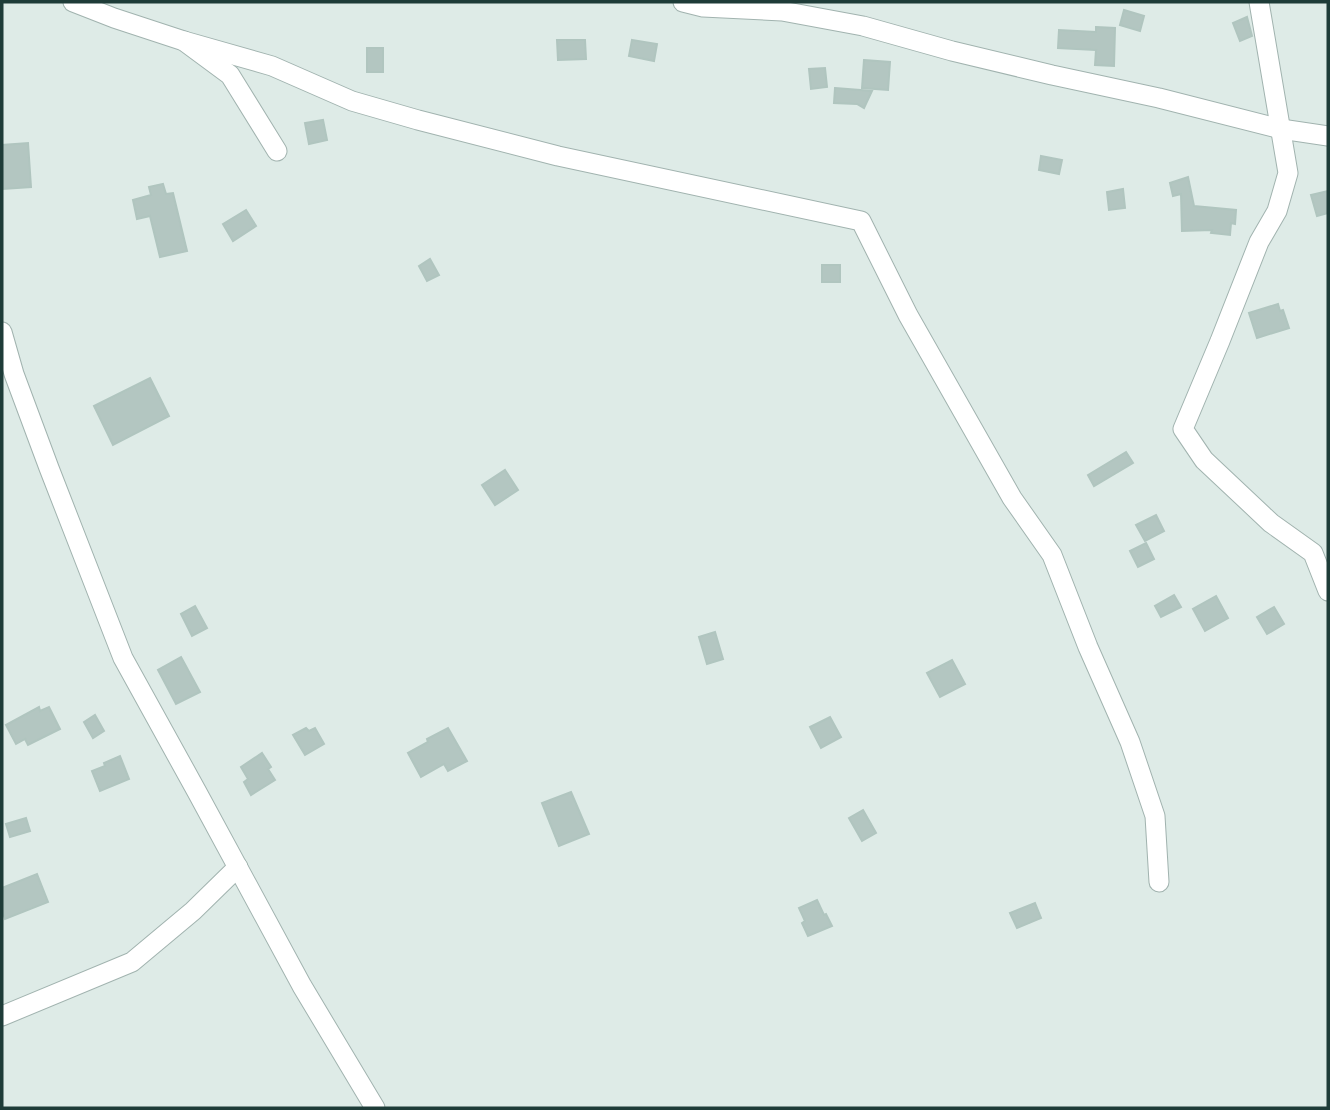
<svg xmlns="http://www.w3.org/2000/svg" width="1330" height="1110" viewBox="0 0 1330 1110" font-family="'Public Sans',sans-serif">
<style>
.building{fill:#b3c6c1;stroke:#b0c5bf;stroke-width:2}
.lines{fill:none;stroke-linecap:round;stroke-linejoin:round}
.minor-casing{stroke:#a1b3af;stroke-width:21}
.minor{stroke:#fff;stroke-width:19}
</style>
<rect width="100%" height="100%" fill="#deebe7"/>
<!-- building -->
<g class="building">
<polygon points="1124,10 1144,16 1140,31 1120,25"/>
<polygon points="1247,17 1252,36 1240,41 1233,23"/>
<polygon points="1096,27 1115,28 1114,66 1095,65 1096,50 1058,48 1059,30 1096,32"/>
<polygon points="557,40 585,40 586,59 558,60"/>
<polygon points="632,40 657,44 654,61 629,56"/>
<rect x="367" y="48" width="16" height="24"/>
<polygon points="864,60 890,62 888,90 862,88"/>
<polygon points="825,68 827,87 811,89 809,69"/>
<polygon points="835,88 872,91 864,108 857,104 834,103"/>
<polygon points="323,120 327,140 309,144 305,123"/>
<polygon points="28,143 31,187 3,189 2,145"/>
<polygon points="1041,156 1062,160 1059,174 1039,170"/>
<polygon points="1188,177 1194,206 1236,210 1235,224 1231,223 1230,235 1211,233 1212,230 1182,231 1181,194 1173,196 1170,183"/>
<polygon points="163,184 166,194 173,193 187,251 160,257 150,216 137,219 133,200 151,195 149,187"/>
<polygon points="1123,189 1125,208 1109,210 1107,192"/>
<polygon points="1328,191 1328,213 1317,216 1311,195"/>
<polygon points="246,210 256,226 233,241 223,224"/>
<polygon points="430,259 439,275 427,281 419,266"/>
<rect x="822" y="265" width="18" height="17"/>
<polygon points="1278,304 1280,311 1283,310 1289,328 1257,338 1249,313"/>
<polygon points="150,378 169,416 113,445 94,406"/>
<polygon points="1126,452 1133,463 1094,486 1088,475"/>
<polygon points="505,470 518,490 495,505 482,485"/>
<polygon points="1156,515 1164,531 1145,541 1136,525"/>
<polygon points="1146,543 1154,559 1138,567 1130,551"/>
<polygon points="1174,595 1181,607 1161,617 1155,606"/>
<polygon points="1216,596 1228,618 1205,631 1193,609"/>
<polygon points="195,606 207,628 192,636 181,614"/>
<polygon points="1274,607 1284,624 1267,634 1257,617"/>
<polygon points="715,632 723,659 707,664 699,637"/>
<polygon points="181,657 200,692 176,704 158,670"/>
<polygon points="952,660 965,684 940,697 927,673"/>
<polygon points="39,707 40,711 49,707 60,729 28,745 25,739 16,744 6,725"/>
<polygon points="95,715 104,731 93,738 84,722"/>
<polygon points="830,717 841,737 821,748 810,727"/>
<polygon points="306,728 309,731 315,728 324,744 305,755 293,735"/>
<polygon points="448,728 467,761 448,771 444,764 421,777 408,753 428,742 427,739"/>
<polygon points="262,753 271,767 268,769 275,780 251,795 244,782 248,779 241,767"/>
<polygon points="120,756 129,779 100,791 92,771 105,766 104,763"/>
<polygon points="571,792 589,834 559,846 542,803"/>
<polygon points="863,810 876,833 862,841 849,818"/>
<polygon points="26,818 30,831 10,837 6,824"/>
<polygon points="37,874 48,902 5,919 2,910 2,888"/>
<polygon points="817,900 824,915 826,914 832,926 808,936 802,923 805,921 799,908"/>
<polygon points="1035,903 1041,918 1017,928 1010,913"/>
</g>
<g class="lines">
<!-- minor casing -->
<g class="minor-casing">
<g id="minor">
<polyline points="73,2 114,18 184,41 230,75 277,151"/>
<polyline points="683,2 703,7 782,11 863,26 952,51 1052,75 1159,98 1281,129 1328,136"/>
<polyline points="1259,2 1288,173 1277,211 1259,242 1220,341 1183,429 1204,460 1271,523 1313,553 1328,591"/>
<polyline points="184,41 272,66 352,101 418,120 558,156 861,221 908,315 1012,498 1052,555 1088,647 1130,742 1155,816 1159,882"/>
<polyline points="2,332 14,374 49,468 123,658 197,792 302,986 375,1108"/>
<polyline points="2,1016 132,962 193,911 238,867"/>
</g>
</g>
<!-- minor -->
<use href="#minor" class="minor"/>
</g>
<!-- border -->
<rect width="1330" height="1110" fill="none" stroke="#1e3c38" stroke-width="7"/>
</svg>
